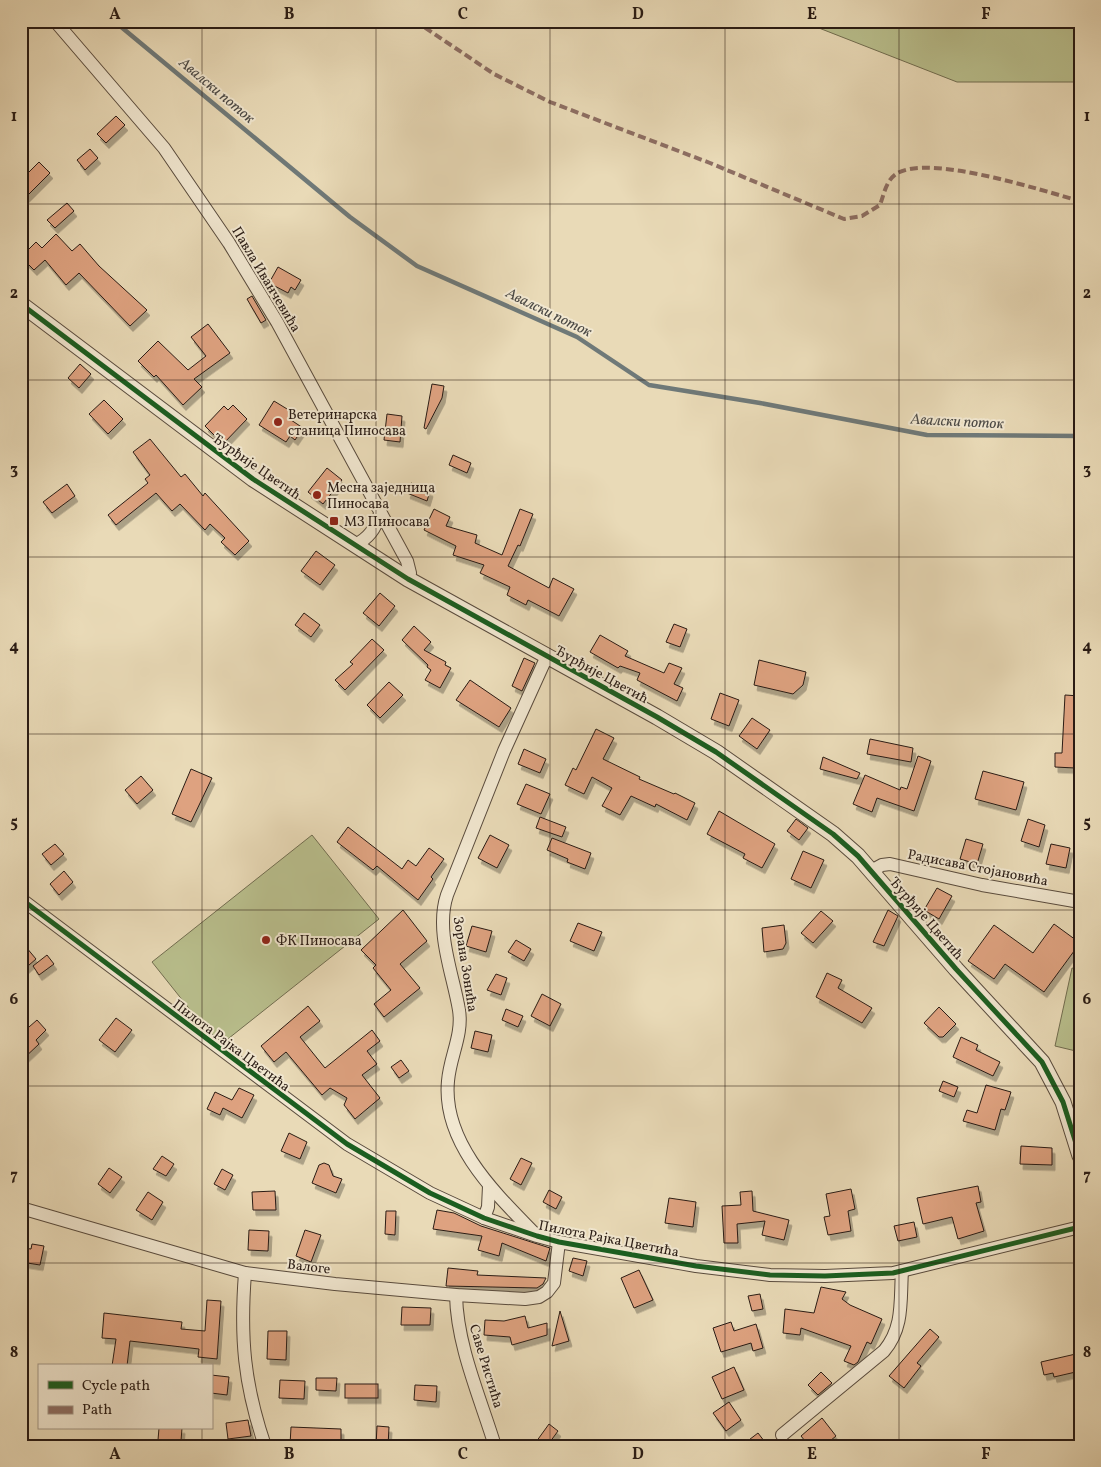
<svg xmlns="http://www.w3.org/2000/svg" width="1101" height="1467" viewBox="0 0 1101 1467" font-family="Vollkorn,serif">
<style>
.green{fill:#b9bf8d;stroke:#716d50}
.lines{fill:none;stroke-linecap:round;stroke-linejoin:round}
.stream{stroke:#6f7978;stroke-width:4.5}
.building{fill:#dea280;stroke:#291b14;filter:url(#shadow)}
.minor-casing{stroke:#594b3d;stroke-width:14}
.tertiary-casing{stroke:#594b3d;stroke-width:17}
.minor{stroke:#f1e7d0;stroke-width:12}
.tertiary{stroke:#f1e7d0;stroke-width:15}
.quiet{stroke:#8d6e63;stroke-width:4;stroke-dasharray:8 4;stroke-linecap:butt}
.cycleway-casing{stroke:#f1e7d0;stroke-width:8}
.cycleway{stroke:#1b5e20;stroke-width:5}
.grid{fill:none;stroke:#291b14;stroke-width:1;stroke-opacity:0.55}
.poi-dot{fill:#8f2418;stroke:#f1e7d0;stroke-width:2}
.labels{text-anchor:middle;stroke-width:4;stroke-linejoin:round;paint-order:stroke}
.street-label{font-size:14px;fill:#291b14;stroke:#f1e7d0}
.poi-label{font-size:14px;fill:#291b14;stroke:#f1e7d0;text-anchor:start}
.water-label{font-size:15px;font-style:italic;fill:#4c4a46;stroke:#f1e7d0}
.neatline{fill:none;stroke:#291b14;stroke-width:2}
.grid-label{font-size:16px;text-anchor:middle;font-weight:bold;fill:#291b14}
</style>
<defs>
<filter id="shadow"><feDropShadow dx="3" dy="5.5" stdDeviation="0" flood-color="#0004"/></filter>
</defs>
<rect width="100%" height="100%" fill="#e9dab7"/>
<filter id="stains"><feTurbulence type="fractalNoise" baseFrequency=".004" numOctaves="4"/><feColorMatrix values="0 0 0 0 .2 0 0 0 0 .09 0 0 0 0 .02 0 0 0 .5 -.17"/></filter>
<radialGradient id="worn" r=".72"><stop offset=".6" stop-color="#630" stop-opacity="0"/><stop offset="1" stop-color="#630" stop-opacity=".3"/></radialGradient>
<!-- green -->
<g class="green">
<polygon points="801,21 1080,21 1080,82 957,82"/>
<polygon points="312,835 379,919 219,1046 152,962"/>
<polygon points="1072,968 1080,970 1080,1052 1055,1046"/>
</g>
<g class="lines">
<!-- stream -->
<polyline class="stream" points="114,21 350,217 417,266 577,337 649,385 760,403 927,435 1080,436"/>
</g>
<!-- building -->
<g class="building">
<polygon points="116,116 125,125 106,143 97,134"/>
<polygon points="90,149 98,158 85,170 77,160"/>
<polygon points="39,162 50,173 21,202 21,180"/>
<polygon points="67,203 74,211 55,228 47,220"/>
<polygon points="56,234 72,251 80,244 99,266 147,310 130,326 79,273 66,285 45,260 34,270 21,257 36,242 42,248"/>
<polygon points="278,267 301,280 295,290 291,287 288,293 269,283"/>
<polygon points="252,296 266,320 261,323 247,299"/>
<polygon points="208,324 230,353 194,379 202,387 183,405 156,375 154,377 138,361 158,341 188,370 206,356 191,337"/>
<polygon points="80,364 91,374 79,388 68,378"/>
<polygon points="432,384 444,386 442,398 426,429 424,428"/>
<polygon points="104,400 123,419 108,434 89,414"/>
<polygon points="274,401 292,412 288,418 303,428 295,440 290,436 286,442 259,425"/>
<polygon points="233,405 247,419 223,444 205,426 224,406 228,410"/>
<polygon points="387,414 402,416 400,442 384,440"/>
<polygon points="150,439 181,477 185,474 203,496 205,493 249,541 235,555 221,542 225,538 210,524 205,530 180,504 172,511 156,493 116,525 108,515 148,483 145,479 150,475 133,452"/>
<polygon points="453,455 471,463 467,473 449,465"/>
<polygon points="327,468 342,480 323,504 308,492"/>
<polygon points="411,483 430,491 427,501 407,493"/>
<polygon points="67,484 75,496 52,513 43,502"/>
<polygon points="434,509 450,517 446,526 477,535 475,543 502,555 520,509 533,514 520,546 518,545 508,566 549,588 553,578 574,589 559,616 528,600 526,605 507,595 510,587 480,573 484,565 453,555 456,546 424,530"/>
<polygon points="316,551 335,565 320,585 301,571"/>
<polygon points="380,593 395,606 379,626 363,613"/>
<polygon points="304,613 320,625 311,637 295,625"/>
<polygon points="674,624 687,629 680,647 666,642"/>
<polygon points="414,626 431,642 424,650 446,662 445,665 451,668 440,688 425,680 431,670 427,667 428,665 402,640"/>
<polygon points="600,635 628,651 625,656 664,673 669,663 682,668 674,684 683,688 677,701 637,680 640,673 620,666 618,668 590,652"/>
<polygon points="372,639 384,650 345,690 335,680 353,664 350,662"/>
<polygon points="524,658 535,663 522,691 512,686"/>
<polygon points="759,660 806,672 803,685 793,694 754,685"/>
<polygon points="470,680 511,708 499,727 456,700"/>
<polygon points="389,682 403,695 380,718 367,705"/>
<polygon points="720,693 739,700 729,726 711,719"/>
<polygon points="1065,695 1080,696 1080,760 1075,760 1075,768 1055,767 1055,753 1062,753"/>
<polygon points="752,718 770,730 757,749 739,736"/>
<polygon points="596,729 614,738 603,759 640,777 639,779 674,794 675,793 695,803 687,820 656,804 655,807 631,796 620,815 602,806 612,788 592,777 584,794 565,785 573,768 576,770"/>
<polygon points="870,739 913,748 911,762 867,754"/>
<polygon points="524,749 546,759 540,773 518,764"/>
<polygon points="918,756 931,761 914,811 877,798 872,812 853,804 865,775 900,790 901,787 907,789"/>
<polygon points="823,757 860,773 857,779 820,769"/>
<polygon points="191,769 212,778 191,822 172,814"/>
<polygon points="983,771 1024,782 1016,810 975,799"/>
<polygon points="141,776 153,790 137,804 125,790"/>
<polygon points="526,784 550,794 541,814 517,804"/>
<polygon points="719,811 775,844 762,868 743,858 745,854 707,834"/>
<polygon points="540,817 566,827 562,837 536,828"/>
<polygon points="796,819 808,828 799,840 787,831"/>
<polygon points="1028,819 1045,825 1039,847 1021,841"/>
<polygon points="348,827 402,869 408,860 416,866 429,848 444,859 431,877 433,879 418,900 377,866 373,870 337,842"/>
<polygon points="490,835 509,845 497,868 478,858"/>
<polygon points="552,838 591,853 585,869 567,862 568,859 547,850"/>
<polygon points="966,839 983,844 977,864 960,859"/>
<polygon points="55,844 64,854 51,865 42,854"/>
<polygon points="1051,844 1070,848 1066,868 1046,864"/>
<polygon points="803,851 824,860 811,888 791,879"/>
<polygon points="64,871 73,882 59,895 50,884"/>
<polygon points="937,888 952,896 939,919 924,910"/>
<polygon points="403,910 427,941 400,964 420,988 384,1017 374,1004 391,990 373,968 376,965 361,950"/>
<polygon points="888,910 898,916 884,946 873,942"/>
<polygon points="821,911 833,921 813,943 801,933"/>
<polygon points="578,923 602,932 594,951 570,941"/>
<polygon points="1054,924 1080,943 1044,992 1005,964 994,979 968,961 994,925 1033,953"/>
<polygon points="784,925 786,943 783,949 764,952 762,928"/>
<polygon points="472,926 492,931 486,952 466,946"/>
<polygon points="516,940 531,949 524,961 508,952"/>
<polygon points="21,941 36,959 21,972"/>
<polygon points="47,955 54,964 39,975 33,966"/>
<polygon points="827,973 842,980 838,988 872,1008 862,1023 816,997"/>
<polygon points="496,974 507,978 501,995 487,990"/>
<polygon points="542,994 561,1004 550,1026 531,1016"/>
<polygon points="308,1006 320,1021 300,1037 325,1068 372,1030 380,1041 367,1051 377,1064 362,1075 380,1098 355,1119 344,1105 347,1098 330,1088 322,1095 286,1052 274,1062 261,1046"/>
<polygon points="939,1007 956,1024 943,1037 939,1037 924,1023"/>
<polygon points="506,1009 523,1016 518,1027 502,1020"/>
<polygon points="116,1018 132,1030 115,1052 99,1040"/>
<polygon points="37,1020 46,1030 36,1040 39,1044 21,1061 21,1034"/>
<polygon points="475,1031 492,1035 488,1052 471,1048"/>
<polygon points="961,1037 978,1045 976,1050 1000,1062 993,1076 953,1057"/>
<polygon points="401,1060 409,1071 399,1078 391,1067"/>
<polygon points="943,1081 958,1087 954,1097 939,1091"/>
<polygon points="986,1085 1011,1092 1005,1110 1001,1109 995,1130 963,1121 967,1110 977,1113"/>
<polygon points="239,1088 254,1095 242,1118 223,1108 220,1115 207,1109 215,1092 232,1100"/>
<polygon points="289,1133 307,1142 300,1159 281,1151"/>
<polygon points="1021,1146 1052,1148 1052,1165 1020,1164"/>
<polygon points="162,1156 174,1164 166,1176 153,1169"/>
<polygon points="521,1158 532,1163 521,1185 510,1179"/>
<polygon points="324,1163 329,1165 333,1176 342,1179 336,1193 312,1183 319,1165"/>
<polygon points="109,1168 122,1177 110,1193 98,1184"/>
<polygon points="222,1169 233,1175 225,1190 214,1184"/>
<polygon points="978,1186 981,1202 976,1203 984,1231 958,1239 952,1217 923,1224 917,1198"/>
<polygon points="851,1189 855,1209 848,1211 851,1231 828,1235 824,1217 830,1216 826,1194"/>
<polygon points="549,1190 562,1197 556,1209 543,1202"/>
<polygon points="275,1191 276,1210 253,1210 252,1192"/>
<polygon points="752,1191 753,1211 789,1220 784,1240 762,1235 765,1221 737,1224 738,1243 724,1243 722,1206 741,1205 740,1192"/>
<polygon points="148,1192 163,1202 152,1220 136,1210"/>
<polygon points="669,1198 696,1202 693,1227 665,1223"/>
<polygon points="437,1210 454,1213 481,1226 550,1248 546,1261 502,1243 499,1256 478,1250 482,1236 433,1229"/>
<polygon points="386,1211 396,1211 395,1235 385,1234"/>
<polygon points="914,1222 917,1237 898,1241 894,1226"/>
<polygon points="249,1230 269,1231 268,1251 248,1250"/>
<polygon points="305,1230 321,1235 311,1262 296,1256"/>
<polygon points="32,1244 44,1246 40,1265 21,1262 23,1248 31,1249"/>
<polygon points="573,1258 587,1261 583,1276 569,1271"/>
<polygon points="448,1268 478,1271 477,1275 546,1278 543,1284 537,1288 446,1286"/>
<polygon points="639,1270 653,1300 634,1308 621,1278"/>
<polygon points="821,1287 846,1292 842,1299 850,1305 882,1319 871,1344 867,1342 858,1362 854,1365 844,1361 851,1346 801,1328 800,1335 783,1333 785,1309 814,1313"/>
<polygon points="760,1294 763,1309 752,1311 748,1296"/>
<polygon points="207,1300 221,1301 217,1359 198,1357 199,1349 130,1341 127,1366 112,1366 116,1339 102,1338 104,1313 182,1322 181,1329 205,1331"/>
<polygon points="402,1307 431,1308 430,1325 401,1325"/>
<polygon points="560,1311 569,1341 552,1346"/>
<polygon points="525,1316 528,1328 547,1323 547,1335 512,1345 510,1337 484,1335 485,1320 504,1321"/>
<polygon points="731,1322 734,1331 756,1324 763,1348 753,1351 751,1343 721,1352 713,1328"/>
<polygon points="930,1329 939,1337 917,1363 921,1366 904,1388 889,1376"/>
<polygon points="268,1331 287,1331 286,1360 267,1359"/>
<polygon points="1080,1353 1080,1371 1054,1377 1053,1373 1044,1375 1041,1362"/>
<polygon points="734,1367 744,1390 722,1399 712,1377"/>
<polygon points="821,1372 832,1383 818,1395 808,1385"/>
<polygon points="211,1375 229,1377 227,1395 211,1393"/>
<polygon points="316,1378 337,1378 336,1391 316,1390"/>
<polygon points="280,1380 305,1381 304,1399 279,1398"/>
<rect x="345" y="1384" width="33" height="14"/>
<polygon points="415,1385 437,1386 436,1402 414,1400"/>
<polygon points="729,1402 741,1420 726,1431 713,1413"/>
<polygon points="822,1418 836,1436 824,1446 809,1446 801,1436"/>
<polygon points="248,1420 251,1436 228,1439 226,1423"/>
<polygon points="549,1424 558,1431 547,1446 542,1446 536,1442"/>
<polygon points="377,1426 389,1427 388,1446 376,1446"/>
<polygon points="291,1427 341,1429 341,1446 290,1445"/>
<polygon points="159,1428 182,1428 181,1441 158,1440"/>
<polygon points="758,1433 768,1446 741,1446"/>
</g>
<g class="lines">
<!-- minor casing -->
<g class="minor-casing">
<g id="minor">
<polyline points="55,21 164,148 229,243 277,322 407,561 410,573 408,579"/>
<path d="M355 545C369 538 375 529 380 514"/>
<polyline points="871,871 882,865 890,864 982,885 1080,902"/>
<polyline points="21,899 347,1144 430,1193 484,1218 537,1236 559,1242 696,1266 770,1275 825,1276 893,1273 1080,1227"/>
<polyline points="21,1208 245,1273 335,1284 456,1295 525,1299 539,1297 547,1292 554,1283 559,1242"/>
<polyline points="484,1218 488,1207 489,1186"/>
<path d="M535 1234C496 1194 442 1143 448 1081 450 1056 463 1035 459 1010 453 974 435 931 447 895L504 751 547 656"/>
<path d="M245 1273C240 1338 244 1384 265 1446"/>
<path d="M456 1295C457 1346 480 1397 495 1446"/>
<path d="M782 1435 884 1351C904 1327 900 1301 902 1271"/>
</g>
</g>
<!-- tertiary casing -->
<g class="tertiary-casing">
<polyline id="tertiary" points="21,304 253,479 408,579 657,717 716,752 833,834 858,856 956,969 1042,1062 1063,1102 1080,1156"/>
</g>
<!-- minor -->
<use href="#minor" class="minor"/>
<!-- tertiary -->
<use href="#tertiary" class="tertiary"/>
<!-- quiet -->
<path class="quiet" d="M415 21 494 74 550 102 710 163 844 219 862 216 880 205C884 194 886 181 896 174 928 153 1043 191 1080 201"/>
<!-- cycleway casing -->
<g class="cycleway-casing">
<g id="cycleway">
<polyline points="21,304 253,479 408,579 657,717 716,752 833,834 858,856 956,969 1042,1062 1063,1102 1080,1156"/>
<polyline points="21,899 347,1144 430,1193 484,1218 537,1236 559,1242 696,1266 770,1275 825,1276 893,1273 1080,1227"/>
</g>
</g>
<!-- cycleway -->
<use href="#cycleway" class="cycleway"/>
</g>
<!-- grid -->
<path class="grid" d="M202 21V1366M376 21V1446M550 21V1446M725 21V1446M899 21V1446M21 204H1080M21 380H1080M21 557H1080M21 734H1080M21 910H1080M21 1086H1080M21 1263H1080M202 1428V1446"/>
<!-- markers -->
<g class="poi-dot">
<circle cx="278" cy="422" r="5"/>
<circle cx="317" cy="495" r="5"/>
<rect x="329" y="516" width="10" height="10" rx="2.5"/>
<circle cx="266" cy="940" r="5"/>
</g>
<g class="labels">
<!-- street labels -->
<g class="street-label">
<text transform="translate(267 279) rotate(59)" y="5">Павла Иванчевића</text>
<text transform="translate(257 466) rotate(35)" y="5">Ђурђије Цветић</text>
<text transform="translate(602 674) rotate(29)" y="5">Ђурђије Цветић</text>
<text transform="translate(978 867) rotate(11)" y="5">Радисава Стојановића</text>
<text transform="translate(927 918) rotate(49)" y="5">Ђурђије Цветић</text>
<text transform="translate(466 964) rotate(81)" y="5">Зорана Зонића</text>
<text transform="translate(232 1045) rotate(37)" y="5">Пилота Рајка Цветића</text>
<text transform="translate(609 1238) rotate(11)" y="5">Пилота Рајка Цветића</text>
<text transform="translate(309 1266) rotate(7)" y="5">Валоге</text>
<text transform="translate(487 1366) rotate(73)" y="5">Саве Ристића</text>
</g>
<!-- poi labels -->
<g class="poi-label">
<text x="288" y="419">Ветеринарска<tspan x="288" dy="16">станица Пиносава</tspan></text>
<text x="327" y="492">Месна заједница<tspan x="327" dy="16">Пиносава</tspan></text>
<text x="344" y="526">МЗ Пиносава</text>
<text x="276" y="945">ФК Пиносава</text>
</g>
<!-- water labels -->
<g class="water-label">
<text transform="translate(217 90) rotate(40)" y="5">Авалски поток</text>
<text transform="translate(549 312) rotate(26)" y="5">Авалски поток</text>
<text transform="translate(957 421) rotate(3)" y="5">Авалски поток</text>
</g>
</g>
<!-- margin -->
<rect width="1101" height="1467" fill="none" stroke="#e9dab7" stroke-width="55"/>
<!-- legend -->
<rect x="38" y="1364" width="175" height="65" fill="#f1e7d0" stroke="#a19585"/>
<rect x="48" y="1381" width="25" height="8" fill="#1b5e20" stroke="#a19585"/>
<text x="82" y="1390" font-size="15" fill="#291b14">Cycle path</text>
<rect x="48" y="1406" width="25" height="8" fill="#8d6e63" stroke="#a19585"/>
<text x="82" y="1414" font-size="15" fill="#291b14">Path</text>
<rect x="28" y="28" width="1046" height="1412" class="neatline"/>
<g class="grid-label">
<text x="115" y="19">A</text>
<text x="289" y="19">B</text>
<text x="463" y="19">C</text>
<text x="638" y="19">D</text>
<text x="812" y="19">E</text>
<text x="986" y="19">F</text>
<text x="14" y="121">1</text>
<text x="1087" y="121">1</text>
<text x="14" y="298">2</text>
<text x="1087" y="298">2</text>
<text x="14" y="474">3</text>
<text x="1087" y="474">3</text>
<text x="14" y="651">4</text>
<text x="1087" y="651">4</text>
<text x="14" y="827">5</text>
<text x="1087" y="827">5</text>
<text x="14" y="1004">6</text>
<text x="1087" y="1004">6</text>
<text x="14" y="1180">7</text>
<text x="1087" y="1180">7</text>
<text x="14" y="1357">8</text>
<text x="1087" y="1357">8</text>
<text x="115" y="1459">A</text>
<text x="289" y="1459">B</text>
<text x="463" y="1459">C</text>
<text x="638" y="1459">D</text>
<text x="812" y="1459">E</text>
<text x="986" y="1459">F</text>
</g>
<rect width="100%" height="100%" filter="url(#stains)"/>
<rect width="100%" height="100%" fill="url(#worn)"/>
</svg>
